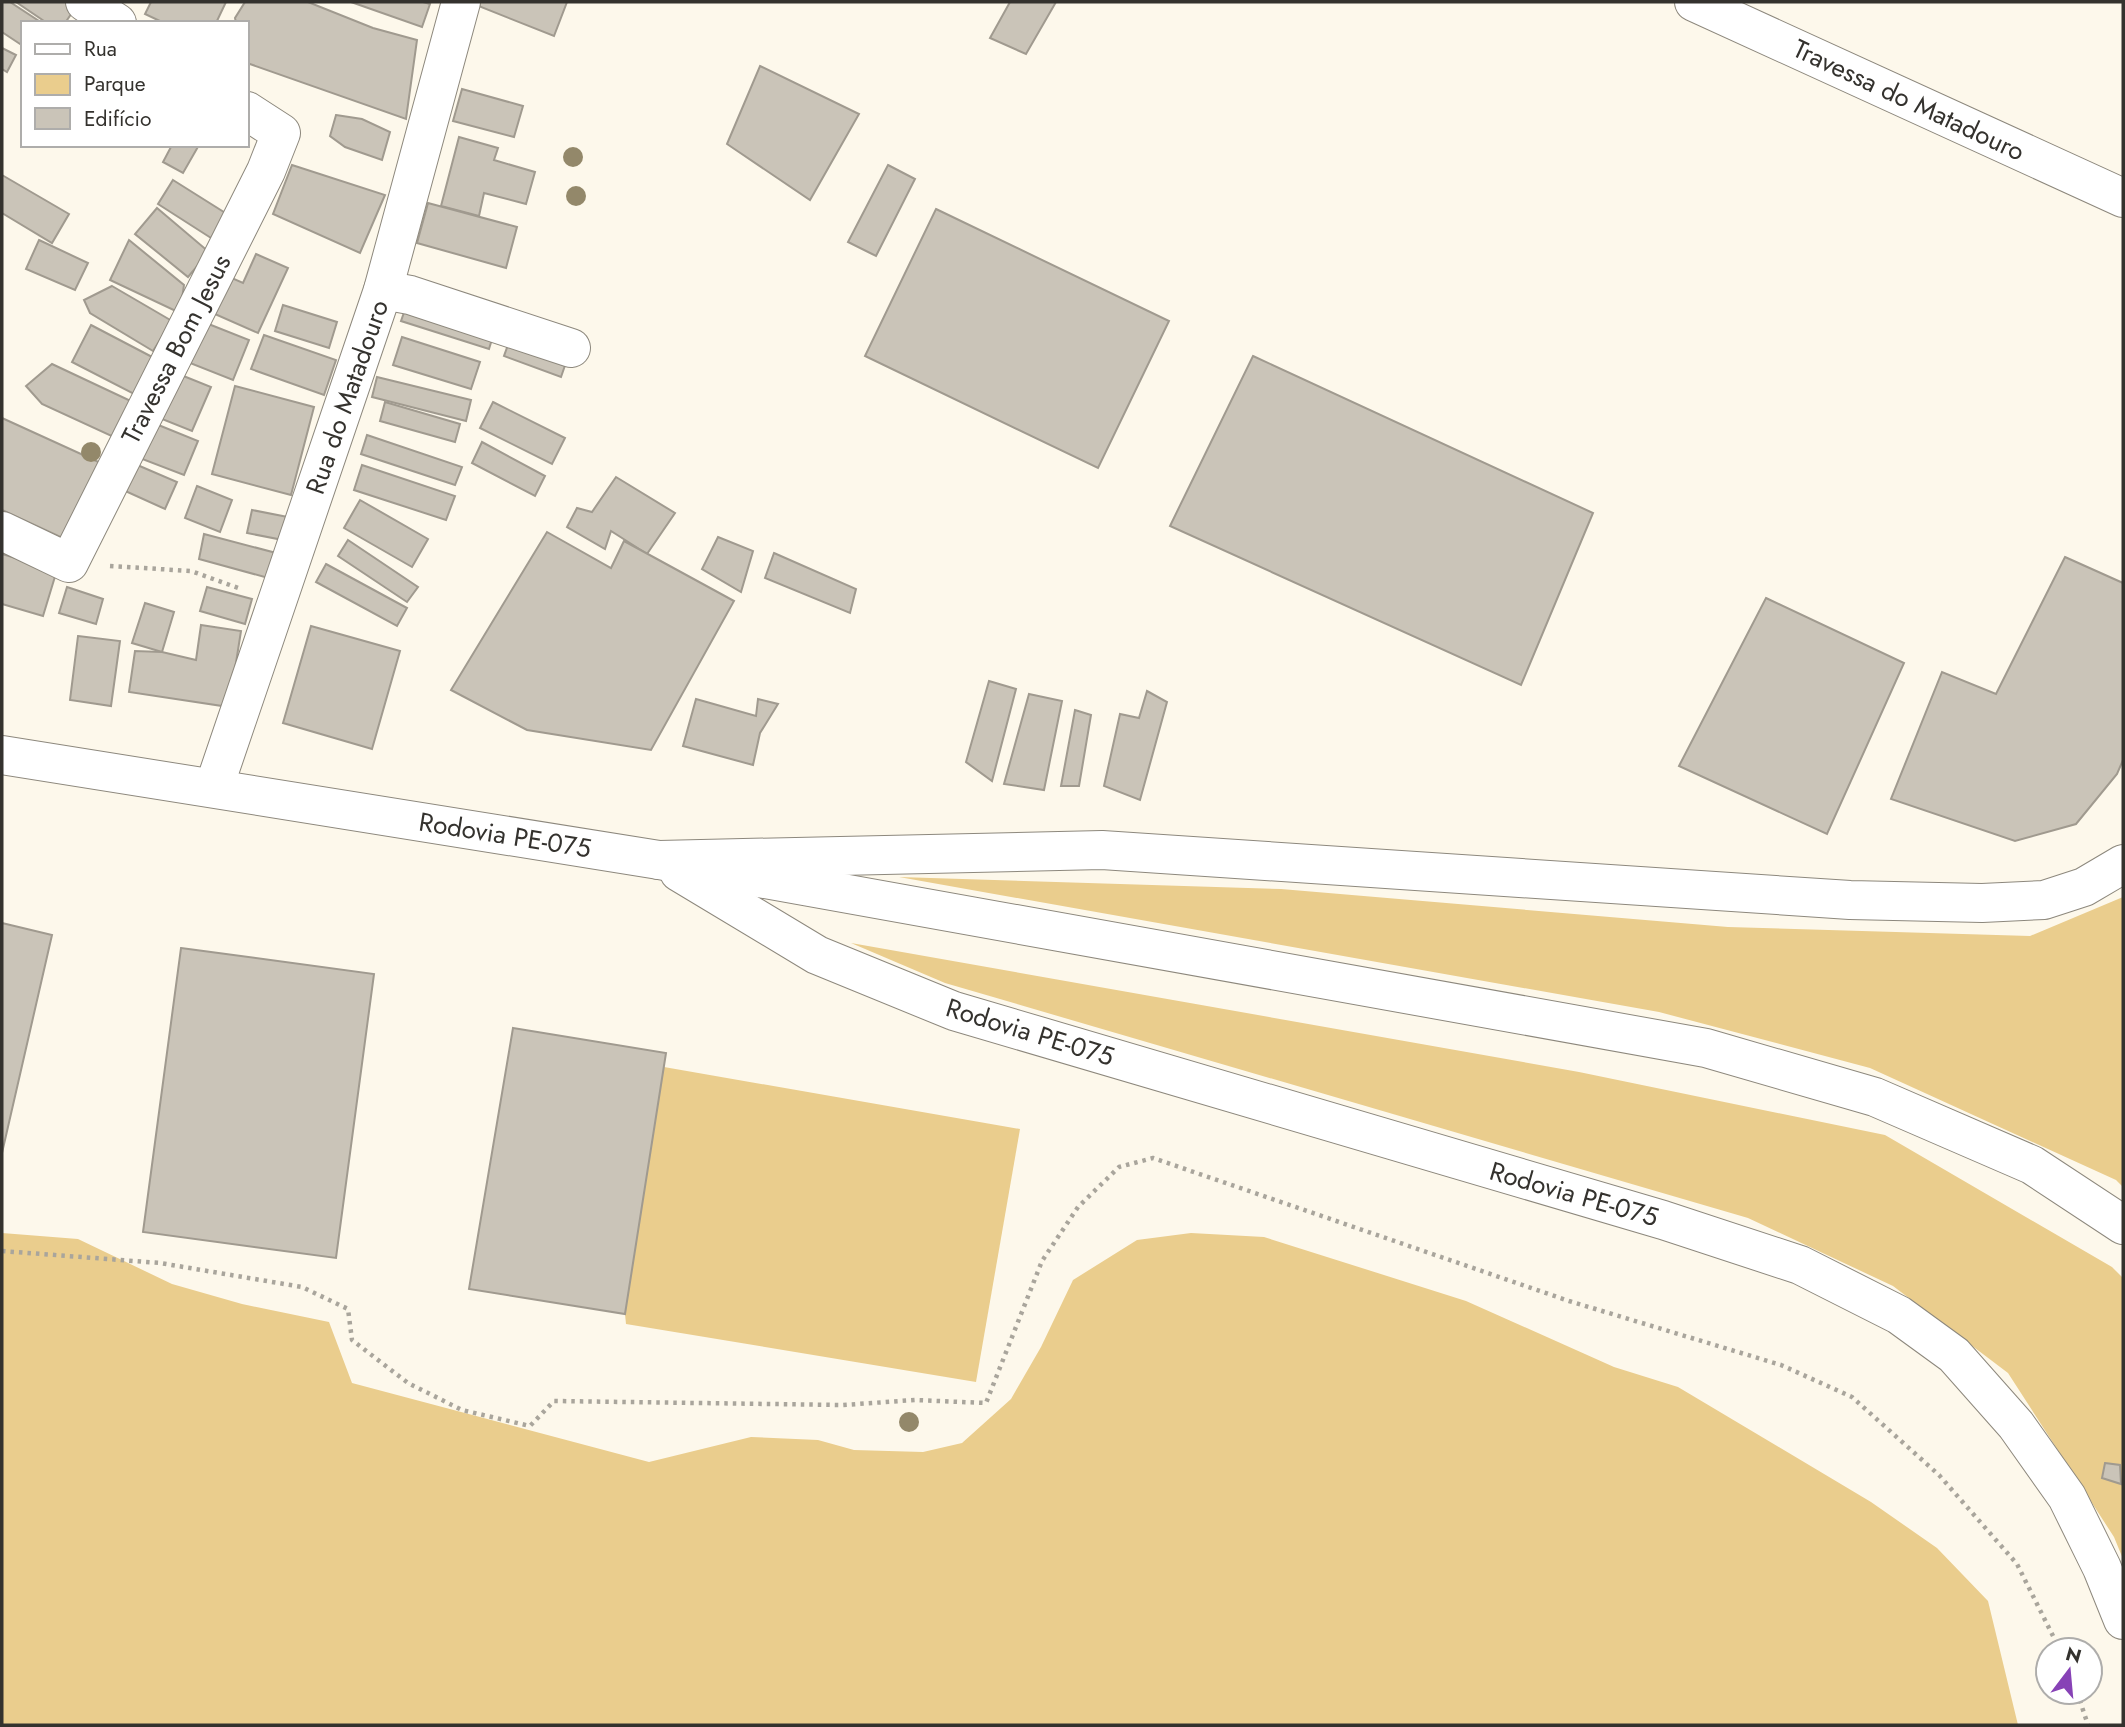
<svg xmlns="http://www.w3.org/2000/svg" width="2125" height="1727" viewBox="0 0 2125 1727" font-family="Jost,sans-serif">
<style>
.green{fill:#eacd8d}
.building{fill:#cac4b8;stroke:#a09a8f;stroke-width:2}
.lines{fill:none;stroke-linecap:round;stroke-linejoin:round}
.minor-casing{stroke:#8d887d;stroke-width:40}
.major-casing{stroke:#8d887d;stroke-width:40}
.highway-casing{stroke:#8d887d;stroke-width:40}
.path{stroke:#a9a59c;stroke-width:4.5;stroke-dasharray:3.5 5;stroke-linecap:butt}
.minor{stroke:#fff;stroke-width:38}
.major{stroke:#fff;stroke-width:38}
.highway{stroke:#fff;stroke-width:38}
.tree{fill:#93886a}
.labels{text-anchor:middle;stroke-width:5;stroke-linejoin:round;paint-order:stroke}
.street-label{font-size:26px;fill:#34322e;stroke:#fff}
</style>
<rect width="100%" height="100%" fill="#fdf8eb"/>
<!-- green -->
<g class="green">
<polygon points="899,877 1281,889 1728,927 2030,936 2123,897 2123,1187 2116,1180 1870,1068 1659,1012"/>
<polygon points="851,943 1579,1072 1885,1135 2112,1267 2123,1278 2123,1559 2114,1537 2008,1373 1893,1286 1748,1218 945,983"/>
<polygon points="664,1067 1020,1129 976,1382 626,1324 625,1314"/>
<polygon points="2,1233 78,1239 172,1284 242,1304 329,1322 352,1383 649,1462 751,1437 818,1440 854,1450 923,1452 962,1443 1011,1399 1041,1347 1073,1280 1137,1240 1191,1233 1264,1237 1466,1301 1614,1367 1678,1387 1871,1502 1937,1548 1988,1601 2018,1725 2,1725"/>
</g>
<!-- building -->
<g class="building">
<polygon points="2,2 10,2 42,23 23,23 23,46 2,32"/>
<polygon points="16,2 69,2 76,7 65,23 47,23"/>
<polygon points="151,2 226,2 216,23 164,23 145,14"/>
<polygon points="245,2 308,2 373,28 417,40 406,119 247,63 247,23 236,23 235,18"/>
<polygon points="351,2 423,2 430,4 422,27"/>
<polygon points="477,2 567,2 554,36 476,5"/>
<polygon points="1010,2 1056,2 1026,54 990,38"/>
<polygon points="2,48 16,55 7,72 2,69"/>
<polygon points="760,66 859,114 810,200 727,144"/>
<polygon points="462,89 523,106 514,137 453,121"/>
<polygon points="336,115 362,119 390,132 382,160 345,147 330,136"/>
<polygon points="459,137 498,148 494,160 535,172 526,204 484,193 479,216 441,206"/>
<polygon points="172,145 199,145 183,173 163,162"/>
<polygon points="292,165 385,195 360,253 273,214"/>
<polygon points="888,165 915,179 876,256 848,242"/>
<polygon points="2,175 69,214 52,243 2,213"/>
<polygon points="173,180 227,214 211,238 158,204"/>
<polygon points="428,203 517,227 506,268 417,243"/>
<polygon points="157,208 209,252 188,277 135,234"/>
<polygon points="936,209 1169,321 1098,468 865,356"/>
<polygon points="39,240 88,263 75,290 26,269"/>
<polygon points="129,240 184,285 180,313 110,280"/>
<polygon points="256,254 288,268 258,333 208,311 225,275 243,283"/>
<polygon points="112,286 172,321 153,351 90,313 84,300"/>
<polygon points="410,295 497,323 489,349 401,321"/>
<polygon points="283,305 337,322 329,348 275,331"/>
<polygon points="206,323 249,340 233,380 190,363"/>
<polygon points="91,325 156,359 136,395 72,362"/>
<polygon points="514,328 571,348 561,377 504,356"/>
<polygon points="264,335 336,360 324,395 251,369"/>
<polygon points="402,337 480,362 471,389 393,365"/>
<polygon points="1253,356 1593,513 1521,685 1170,526"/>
<polygon points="52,364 135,403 118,439 42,404 26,386"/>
<polygon points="176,373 211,387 192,431 157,417"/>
<polygon points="377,377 471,400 466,421 372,397"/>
<polygon points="235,386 314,407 291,495 212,474"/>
<polygon points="385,402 460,424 455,442 380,421"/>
<polygon points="493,402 565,438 552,464 480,428"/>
<polygon points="2,418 103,464 69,541 2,510"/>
<polygon points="151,422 198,441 184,475 137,457"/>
<polygon points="367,435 462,467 455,485 361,454"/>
<polygon points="482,442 545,476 535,496 472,463"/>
<polygon points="135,464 177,482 165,509 123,490"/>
<polygon points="362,465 455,496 446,520 354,490"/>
<polygon points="616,477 675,513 647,554 611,531 605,549 567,527 577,508 592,512"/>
<polygon points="197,486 232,500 220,532 185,518"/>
<polygon points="360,500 428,539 412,567 344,528"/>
<polygon points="252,510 293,518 288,541 247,533"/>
<polygon points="547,532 611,568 624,541 734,601 651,750 527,730 451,690"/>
<polygon points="204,534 280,554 272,579 199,559"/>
<polygon points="718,537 753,551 741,592 702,569"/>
<polygon points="348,540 418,587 407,602 338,556"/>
<polygon points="774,553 856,589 850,613 765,578"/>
<polygon points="2,554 57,570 43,616 2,604"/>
<polygon points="2065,557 2123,583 2123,760 2117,774 2076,824 2015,841 1891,799 1942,672 1996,694"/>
<polygon points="326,564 407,608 397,626 316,582"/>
<polygon points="67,587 103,599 96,624 59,613"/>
<polygon points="207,587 252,599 245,624 200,611"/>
<polygon points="1766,598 1904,663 1827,834 1679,766"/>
<polygon points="145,603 174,612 162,652 132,643"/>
<polygon points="201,625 241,631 229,707 129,692 135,651 162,652 196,660"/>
<polygon points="311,626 400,651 372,749 283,723"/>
<polygon points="78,636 120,641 111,706 70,700"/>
<polygon points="989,681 1016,689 992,781 966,762"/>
<polygon points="1147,691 1167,702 1140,800 1104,786 1120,714 1139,718"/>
<polygon points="1029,694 1062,701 1044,790 1004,784"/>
<polygon points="696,699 756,716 758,699 778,704 760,733 753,765 683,746"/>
<polygon points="1075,710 1091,715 1079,786 1061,786"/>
<polygon points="2,923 52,935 2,1153"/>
<polygon points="181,948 374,974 336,1258 143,1232"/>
<polygon points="513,1028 666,1053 625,1314 469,1289"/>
<polygon points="2105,1463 2120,1465 2121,1484 2102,1478"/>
</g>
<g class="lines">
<!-- minor casing -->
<g class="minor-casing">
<g id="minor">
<polyline points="85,2 117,23"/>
<polyline points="1694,2 2123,198"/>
<polyline points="383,290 410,295 571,348"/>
<polyline points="2,531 69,563 266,171 281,133 247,111"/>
<polyline points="214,787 383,290 461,2"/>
</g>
</g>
<!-- major casing -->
<g class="major-casing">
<g id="major">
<polyline points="2,755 659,860 1706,1048 1875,1097 2032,1165 2123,1225"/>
<polyline points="679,872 817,955 954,1011 1663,1220 1800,1265 1899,1315 1954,1355 2016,1425 2067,1497 2102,1568 2123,1620"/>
</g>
</g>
<!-- highway casing -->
<g class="highway-casing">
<polyline id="highway" points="659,860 1102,850 1850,900 1982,903 2044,900 2084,887 2123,864"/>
</g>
<!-- path -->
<g class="path">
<polyline points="110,566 191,571 241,589"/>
<polyline points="2,1251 160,1263 302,1287 348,1309 352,1340 408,1383 462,1410 530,1426 554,1401 843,1405 915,1400 986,1403 1042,1261 1078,1207 1119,1167 1153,1158 1569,1301 1781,1365 1852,1397 1939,1475 2017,1564 2060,1650"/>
<polyline points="2077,1692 2088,1725"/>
</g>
<!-- minor -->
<use href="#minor" class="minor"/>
<!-- major -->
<use href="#major" class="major"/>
<!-- highway -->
<use href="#highway" class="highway"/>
</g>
<!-- trees -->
<g class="tree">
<circle cx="573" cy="157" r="10"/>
<circle cx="576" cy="196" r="10"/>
<circle cx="91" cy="452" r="10"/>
<circle cx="909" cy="1422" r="10"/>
</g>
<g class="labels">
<!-- street labels -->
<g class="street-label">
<text transform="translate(1909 100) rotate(25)" y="9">Travessa do Matadouro</text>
<text transform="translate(176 349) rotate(-63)" y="9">Travessa Bom Jesus</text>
<text transform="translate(347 397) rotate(-71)" y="9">Rua do Matadouro</text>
<text transform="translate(505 835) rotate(9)" y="9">Rodovia PE-075</text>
<text transform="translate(1030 1032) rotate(17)" y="9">Rodovia PE-075</text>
<text transform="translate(1574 1194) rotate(16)" y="9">Rodovia PE-075</text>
</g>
</g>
<!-- border -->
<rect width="2125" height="1727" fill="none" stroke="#34322e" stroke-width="7"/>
<!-- legend -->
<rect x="21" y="21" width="228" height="126" fill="#ffffff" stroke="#aeadab" stroke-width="2"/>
<rect x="35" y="44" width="35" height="10" fill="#ffffff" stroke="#aeadab" stroke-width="2"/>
<text x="84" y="56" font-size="21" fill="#34322e">Rua</text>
<rect x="35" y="74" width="35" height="21" fill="#eacd8d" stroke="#aeadab" stroke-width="2"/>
<text x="84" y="91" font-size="21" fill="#34322e">Parque</text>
<rect x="35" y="108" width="35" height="21" fill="#cac4b8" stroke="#aeadab" stroke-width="2"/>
<text x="84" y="126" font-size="21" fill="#34322e">Edifício</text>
<!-- north arrow -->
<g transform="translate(2069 1671) rotate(16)"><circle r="33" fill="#ffffff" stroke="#aeadab" stroke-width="2"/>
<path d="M0-5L12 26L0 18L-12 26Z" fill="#8742b6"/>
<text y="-10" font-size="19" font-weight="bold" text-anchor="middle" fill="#34322e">N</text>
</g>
</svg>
